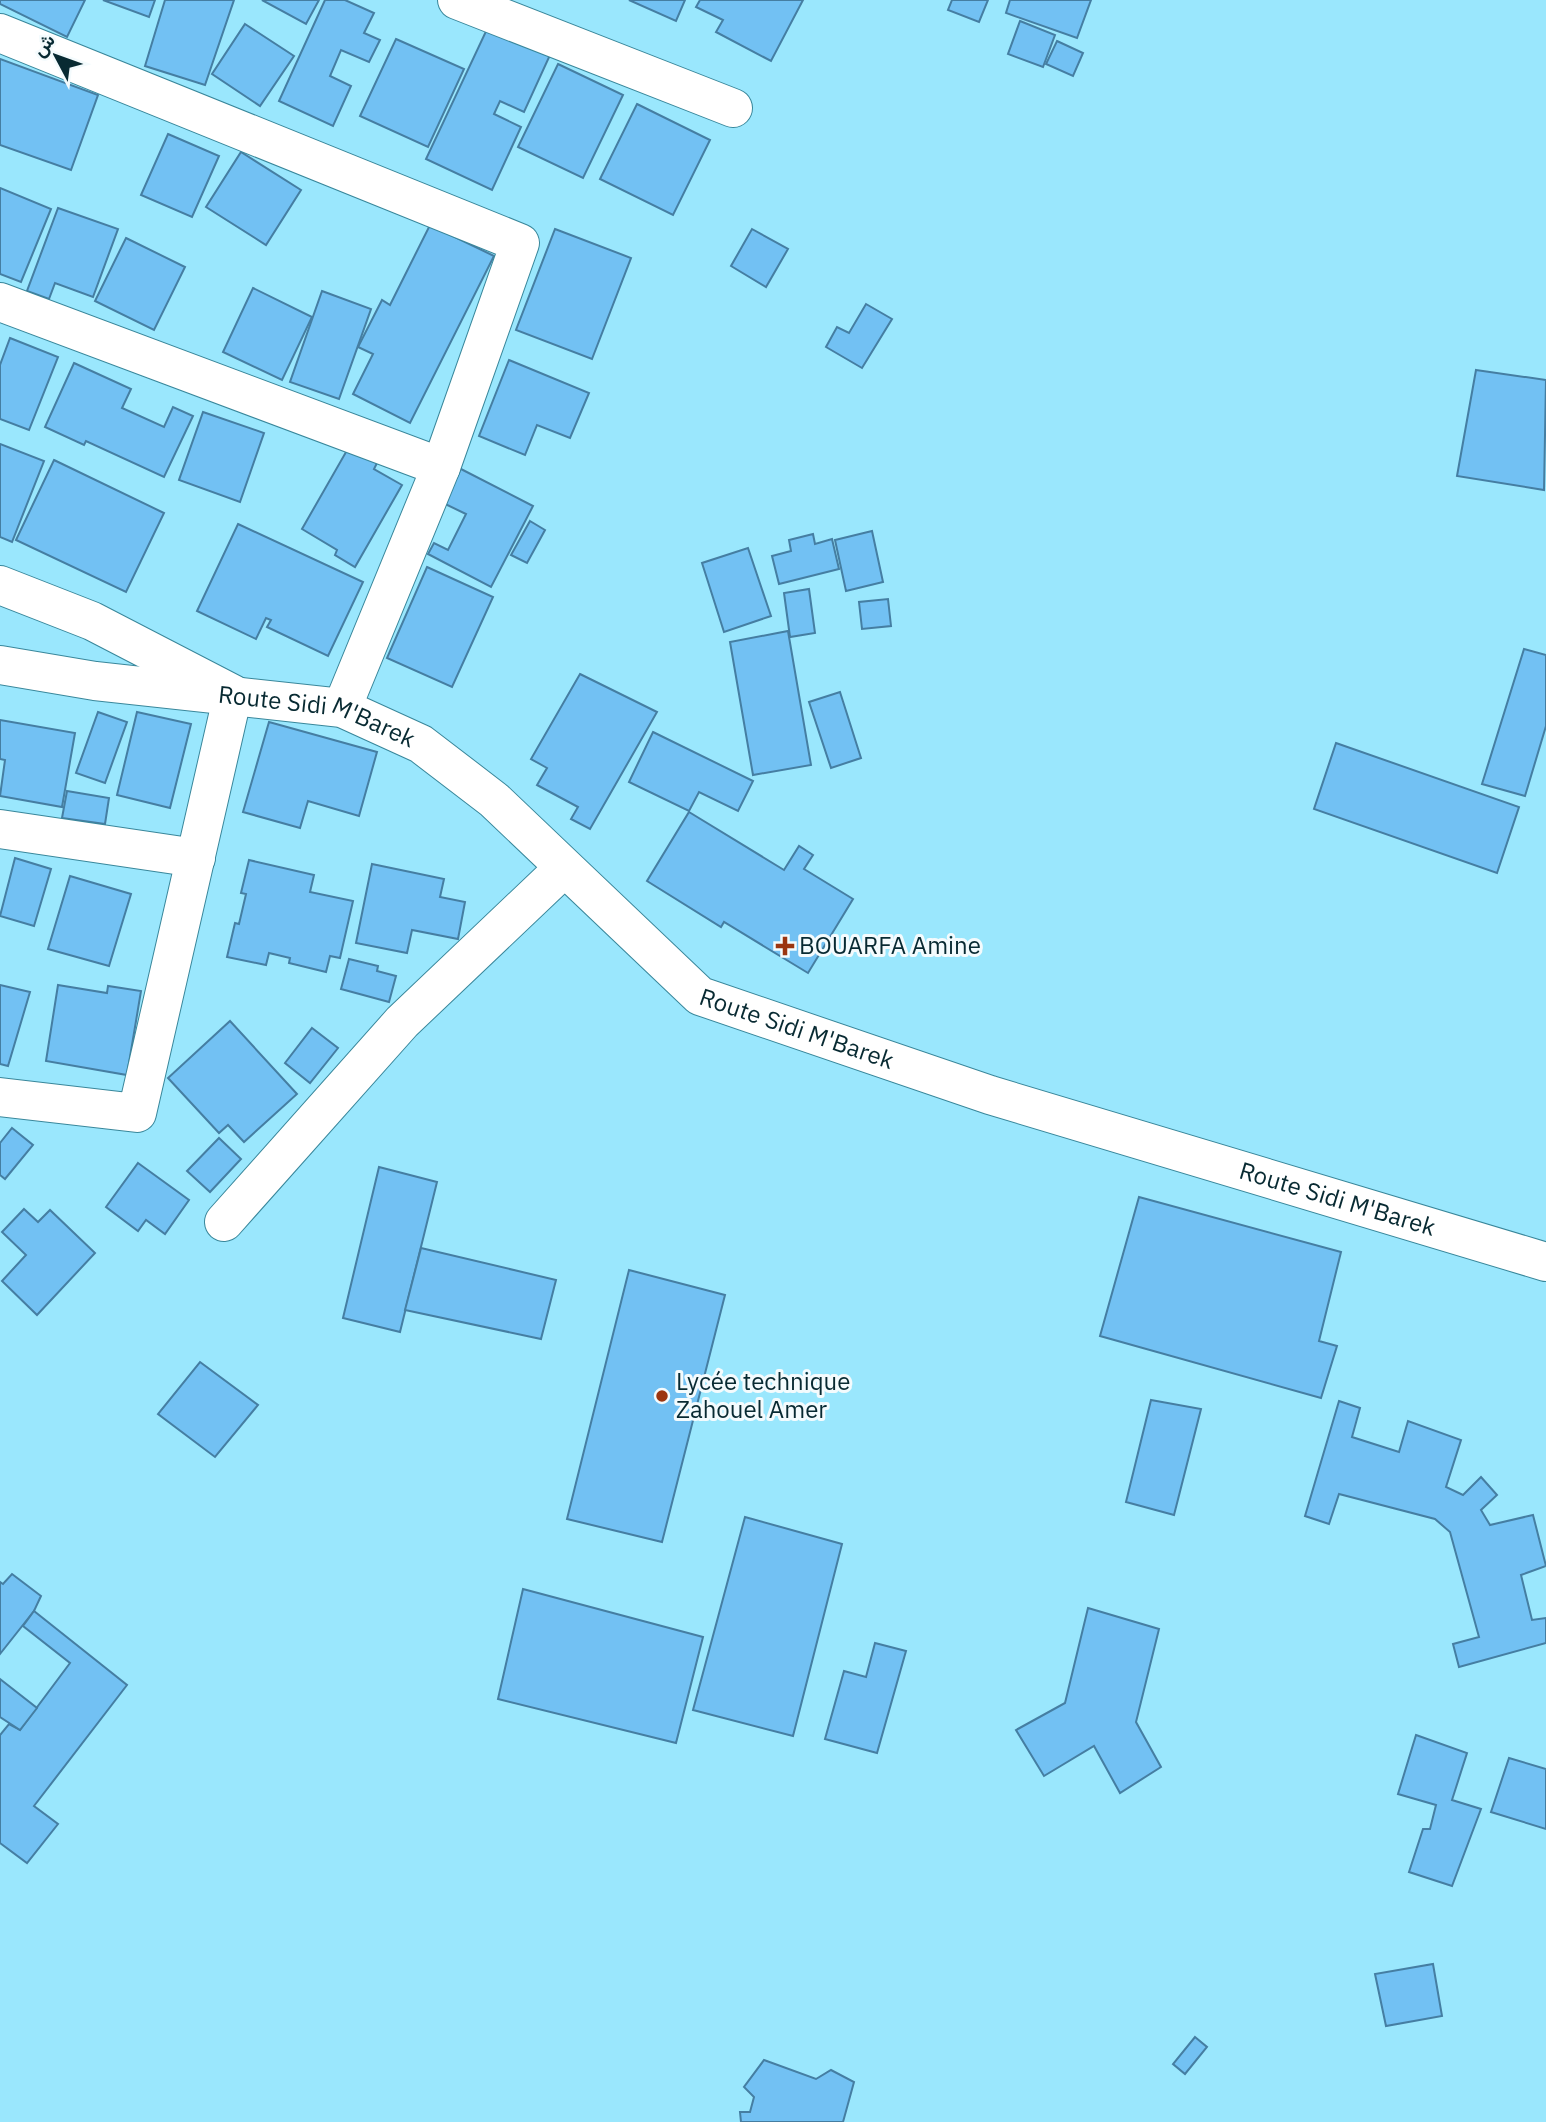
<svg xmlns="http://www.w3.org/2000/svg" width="1546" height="2122" viewBox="0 0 1546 2122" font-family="'IBM Plex Sans',Vazirmatn,sans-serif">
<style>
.building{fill:#72c1f3;stroke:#457ea2;stroke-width:2}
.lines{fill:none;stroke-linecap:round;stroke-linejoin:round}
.minor-casing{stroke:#39879b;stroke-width:40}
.major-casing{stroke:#39879b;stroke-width:40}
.minor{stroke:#fff;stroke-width:38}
.major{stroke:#fff;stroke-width:38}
.poi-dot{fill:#9b3510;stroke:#f4fbfd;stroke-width:2.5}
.labels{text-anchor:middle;stroke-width:6;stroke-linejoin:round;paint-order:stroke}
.street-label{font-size:24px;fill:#082a32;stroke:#f4fbfd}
.poi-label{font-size:24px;fill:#082a32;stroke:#f4fbfd;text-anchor:start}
</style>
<rect width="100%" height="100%" fill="#9ae7fd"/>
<!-- building -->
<g class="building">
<polygon points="0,0 85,0 67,37 0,4"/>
<polygon points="103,0 155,0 149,17"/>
<polygon points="165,0 234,0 205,85 145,66"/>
<polygon points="262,0 319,0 306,24"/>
<polygon points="325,0 345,0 374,13 364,33 380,40 369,62 341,50 330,76 351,86 333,126 279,101"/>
<polygon points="629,0 685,0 676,21"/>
<polygon points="700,0 803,0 771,61 716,32 723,20 696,7"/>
<polygon points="952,0 988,0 979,22 948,10"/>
<polygon points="1010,0 1091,0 1077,38 1006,13"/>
<polygon points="1020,21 1055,35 1043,67 1008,54"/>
<polygon points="245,24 294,56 260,106 212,74"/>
<polygon points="488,27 550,55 524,112 500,101 494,114 521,127 492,190 426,159"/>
<polygon points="396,39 464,69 428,147 360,116"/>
<polygon points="1057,41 1083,53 1073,76 1046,64"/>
<polygon points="0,59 98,95 71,170 0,145"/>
<polygon points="558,64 623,95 583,178 518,147"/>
<polygon points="637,104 710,140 673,215 600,179"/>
<polygon points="168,134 219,156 192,217 141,195"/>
<polygon points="241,152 301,190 266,245 206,207"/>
<polygon points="0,188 51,209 21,282 0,274"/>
<polygon points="58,208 118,229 93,297 55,283 49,299 27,291"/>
<polygon points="430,225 494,256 410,423 353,394 373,354 358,347 382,300 390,305"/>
<polygon points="555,229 631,258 592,359 516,330"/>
<polygon points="752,229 788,249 766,287 731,266"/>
<polygon points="126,238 185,267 154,330 95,301"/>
<polygon points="253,288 312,317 282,380 223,352"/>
<polygon points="322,291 371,309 339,399 290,382"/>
<polygon points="866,304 892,319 862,368 826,347 837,327 849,333"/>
<polygon points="10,338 58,357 29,430 0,419 0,365"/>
<polygon points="509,360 589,393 570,438 537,425 525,455 479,436"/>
<polygon points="74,363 131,389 122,408 164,427 173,407 193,416 164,477 86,441 84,445 45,427"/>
<polygon points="1476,370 1546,380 1544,490 1457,476"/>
<polygon points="203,412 264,433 240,502 179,480"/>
<polygon points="0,444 44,461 12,542 0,537"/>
<polygon points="350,445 378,461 374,469 402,485 355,567 335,555 337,550 302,529"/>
<polygon points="54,460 164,513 126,592 16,540"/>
<polygon points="459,468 533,506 491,587 428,554 434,543 448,550 466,514 441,502"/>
<polygon points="530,521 545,530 527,563 511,555"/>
<polygon points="238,524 363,582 328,656 267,627 271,620 266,618 256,639 197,611"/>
<polygon points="872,531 883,582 846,591 835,540"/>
<polygon points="813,534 815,544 832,539 839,569 779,584 772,556 791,551 789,540"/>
<polygon points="748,548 771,616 724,632 702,563"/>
<polygon points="427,567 493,597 452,687 387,658"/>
<polygon points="809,589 815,633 790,637 784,593"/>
<polygon points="888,599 891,626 862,629 859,602"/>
<polygon points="788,631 811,765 753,775 730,642"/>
<polygon points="1524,649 1546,655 1546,726 1525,796 1482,784"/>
<polygon points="580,674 657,712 590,829 571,819 578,807 537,785 547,768 531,759"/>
<polygon points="840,692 861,758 831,768 809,702"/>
<polygon points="98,712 127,722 105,783 76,773"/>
<polygon points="137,712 191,724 170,808 117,795"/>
<polygon points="0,720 75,733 62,807 0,796 5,760 0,759"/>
<polygon points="269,722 377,752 359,816 308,801 300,828 243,812"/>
<polygon points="653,732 753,781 738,811 699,792 689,811 629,782"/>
<polygon points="1336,743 1519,807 1497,873 1314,809"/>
<polygon points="67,791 109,798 105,824 62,818"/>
<polygon points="689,812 784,870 799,846 813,855 804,869 853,899 808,973 724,922 721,927 647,881"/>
<polygon points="15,858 51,869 34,926 0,916"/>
<polygon points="249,860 314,875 310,892 353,901 340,958 330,956 326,972 289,963 290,958 269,953 266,965 227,957 235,923 239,924 246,894 241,893"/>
<polygon points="372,864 444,879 440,897 465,902 458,939 412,930 407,953 356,943"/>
<polygon points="70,876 131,894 109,966 48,949"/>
<polygon points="349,959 378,966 377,971 396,976 389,1002 341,989"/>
<polygon points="0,985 30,992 8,1066 0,1064"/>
<polygon points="58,985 107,993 108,986 141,991 127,1075 46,1061"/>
<polygon points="230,1021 297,1094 244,1142 228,1125 219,1133 168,1078"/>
<polygon points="312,1028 338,1048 310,1083 285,1063"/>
<polygon points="12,1128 33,1145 5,1179 0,1175 0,1143"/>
<polygon points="219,1138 241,1159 210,1192 187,1171"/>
<polygon points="138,1163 189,1200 165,1234 146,1220 138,1231 106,1207"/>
<polygon points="379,1167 437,1182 400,1332 343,1318"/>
<polygon points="1139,1197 1341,1252 1319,1341 1337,1346 1321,1398 1100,1336"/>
<polygon points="24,1209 38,1222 50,1210 95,1253 37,1315 2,1281 26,1255 2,1232"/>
<polygon points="421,1248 556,1280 541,1339 405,1310"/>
<polygon points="629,1270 725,1295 662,1542 567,1519"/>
<polygon points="200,1362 258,1405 215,1457 158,1414"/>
<polygon points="1151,1400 1201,1409 1174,1515 1126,1502"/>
<polygon points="1339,1401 1360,1408 1352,1437 1399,1452 1408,1421 1461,1440 1446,1487 1463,1495 1481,1477 1497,1495 1481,1510 1490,1525 1533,1515 1546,1566 1521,1575 1532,1620 1546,1618 1546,1643 1459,1667 1453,1644 1479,1637 1450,1532 1435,1519 1339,1494 1329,1524 1305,1516"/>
<polygon points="745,1517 842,1544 793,1736 693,1710"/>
<polygon points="12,1574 41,1596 34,1611 0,1654 0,1582 3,1584"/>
<polygon points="523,1589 703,1637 676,1743 498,1699"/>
<polygon points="1088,1608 1159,1629 1136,1722 1161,1767 1120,1793 1094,1746 1044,1776 1016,1730 1065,1703"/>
<polygon points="34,1611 127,1685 34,1806 58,1824 27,1863 0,1843 0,1735 9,1724 20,1730 70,1663 23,1626"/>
<polygon points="875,1643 906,1651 877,1753 825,1739 844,1671 866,1677"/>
<polygon points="0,1679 37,1708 20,1730 0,1717"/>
<polygon points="1416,1735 1467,1753 1452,1800 1481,1809 1452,1886 1409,1872 1423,1829 1430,1829 1436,1805 1398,1794"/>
<polygon points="1509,1758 1546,1769 1546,1829 1491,1812"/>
<polygon points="1433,1964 1442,2016 1386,2026 1375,1974"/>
<polygon points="1195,2037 1207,2047 1185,2074 1173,2064"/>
<polygon points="764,2060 816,2079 831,2070 854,2082 843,2122 741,2122 740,2112 750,2112 754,2097 744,2087"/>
</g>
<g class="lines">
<!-- minor casing -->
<g class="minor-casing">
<g id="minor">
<polyline points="457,0 733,108"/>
<polyline points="0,33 520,243 441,467 342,708"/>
<polyline points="0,302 441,467"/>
<polyline points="0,585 92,621 233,694 137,1113 0,1097"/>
<polyline points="0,829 196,858"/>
<polyline points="224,1222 402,1022 564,868"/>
</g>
</g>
<!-- major casing -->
<g class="major-casing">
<g id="major">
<path id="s1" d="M0 665 95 681 342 708 421 744 494 800 700 996 990 1095 1546 1262"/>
</g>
</g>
<!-- minor -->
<use href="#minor" class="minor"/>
<!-- major -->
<use href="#major" class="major"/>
</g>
<!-- markers -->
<g class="poi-dot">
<path d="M781.5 935.5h7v7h7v7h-7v7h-7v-7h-7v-7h7z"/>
<circle cx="662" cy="1396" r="7"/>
</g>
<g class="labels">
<!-- street labels -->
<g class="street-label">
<text dy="8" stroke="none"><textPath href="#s1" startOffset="322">Route Sidi M'Barek</textPath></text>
<text dy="8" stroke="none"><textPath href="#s1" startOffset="910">Route Sidi M'Barek</textPath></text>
<text dy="8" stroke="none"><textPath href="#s1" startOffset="1477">Route Sidi M'Barek</textPath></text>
</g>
<!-- poi labels -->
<g class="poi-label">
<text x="799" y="954">BOUARFA Amine</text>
<text x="676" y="1390">Lycée technique<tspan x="676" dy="28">Zahouel Amer</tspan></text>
</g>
</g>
<!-- north arrow -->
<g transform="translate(56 56) rotate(311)" stroke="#f4fbfd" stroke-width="5" paint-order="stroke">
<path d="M0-5L12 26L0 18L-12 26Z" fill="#082a32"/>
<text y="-10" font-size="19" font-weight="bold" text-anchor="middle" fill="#082a32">ش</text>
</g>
</svg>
